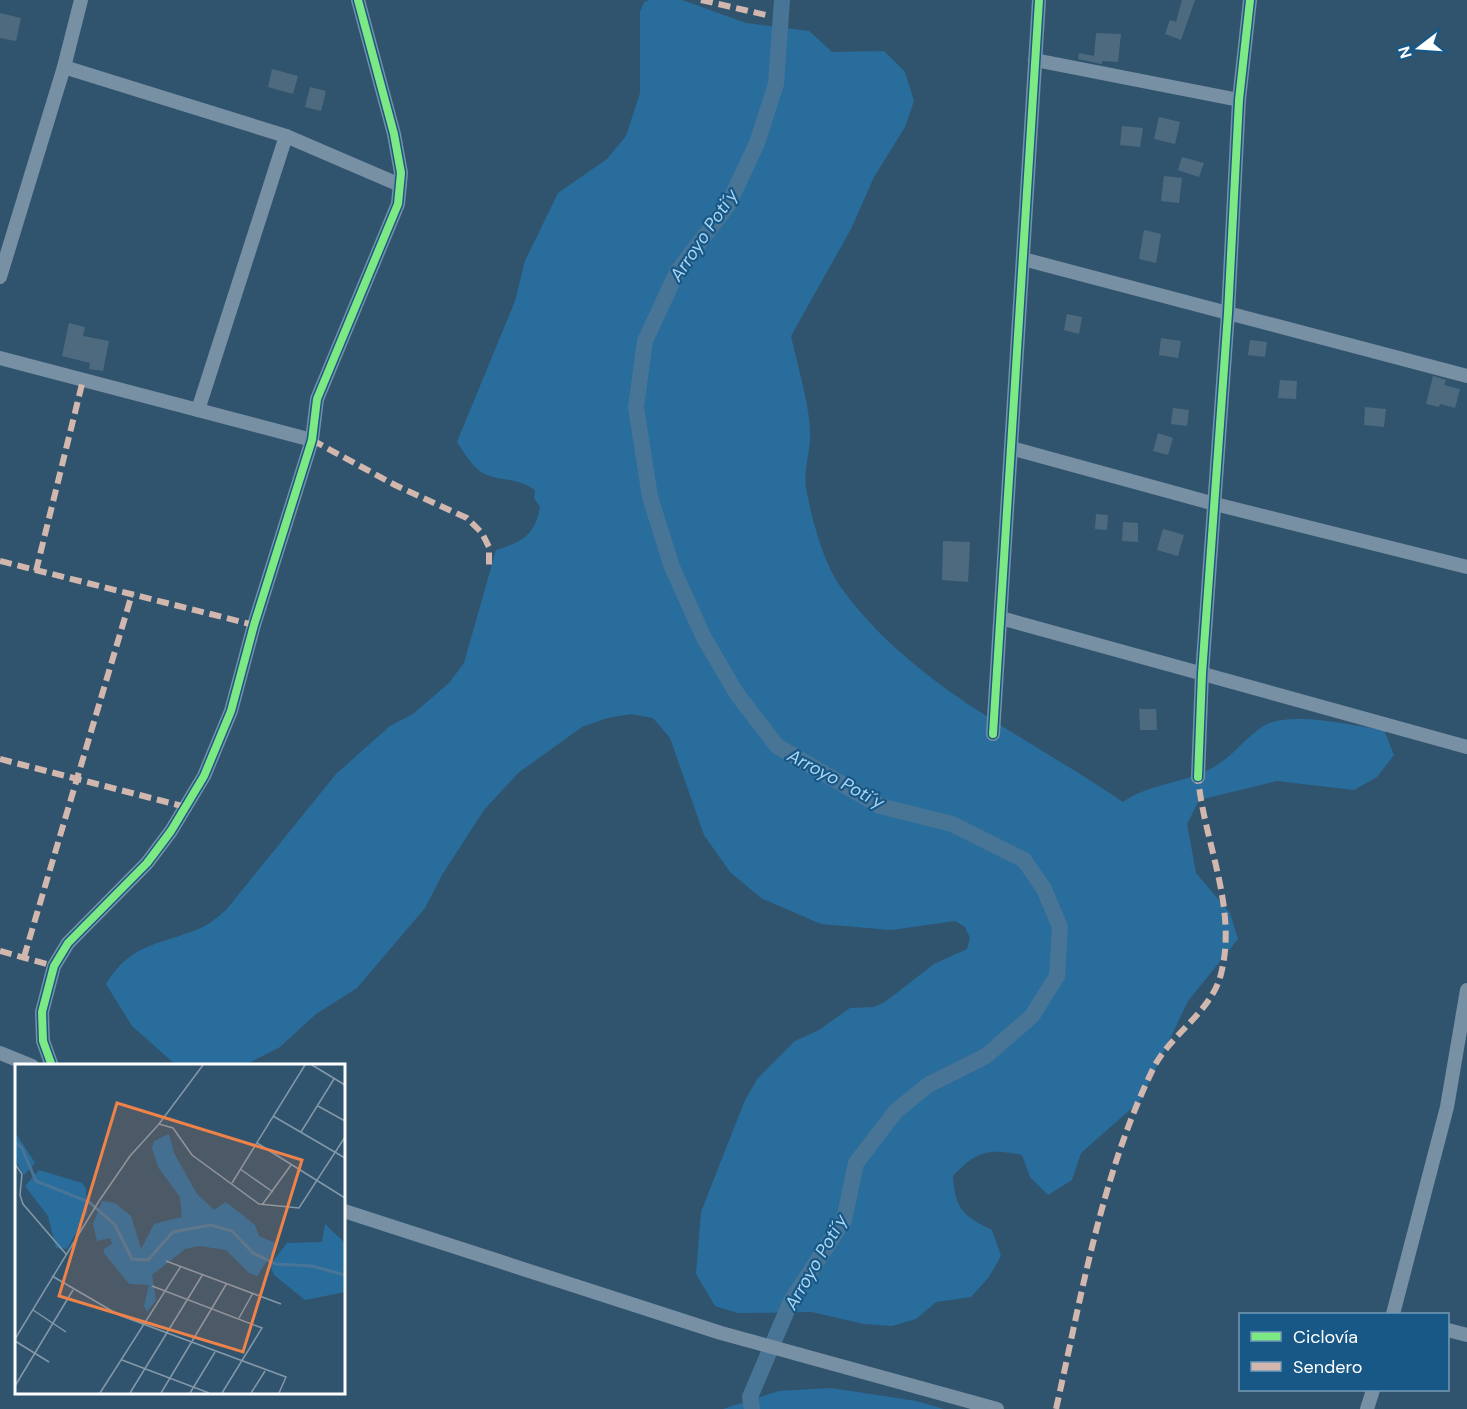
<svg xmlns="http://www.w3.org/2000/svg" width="1467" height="1409" viewBox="0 0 1467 1409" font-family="'DM Sans',sans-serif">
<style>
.green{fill:#296d9d}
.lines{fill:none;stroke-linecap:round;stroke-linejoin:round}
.canal{stroke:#487596;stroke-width:16}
.building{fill:#4e6a7f}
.minor{stroke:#7890a4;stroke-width:14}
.quiet{stroke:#d1b7ad;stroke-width:6;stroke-dasharray:12 6;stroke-linecap:butt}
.cycleway-casing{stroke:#185887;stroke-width:11}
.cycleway{stroke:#7ce984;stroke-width:8}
.labels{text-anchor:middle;stroke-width:4.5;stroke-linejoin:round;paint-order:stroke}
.water-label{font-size:18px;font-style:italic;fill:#abd7f4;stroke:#185887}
.inset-river{fill:none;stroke:#487596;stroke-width:3}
.inset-road{fill:none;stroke:#8398a8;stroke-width:1.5}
.view{fill:#ee8249;fill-opacity:0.15;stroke:#ee8249;stroke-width:3}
.inset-edge{fill:none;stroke:#fff;stroke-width:3}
</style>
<rect width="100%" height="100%" fill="#31546e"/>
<!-- green -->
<g class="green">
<path d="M650 0H682L746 23 809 31 832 52 884 51 905 72 914 101 905 127 874 177 851 229 791 336C797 364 810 406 810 433 811 451 803 470 806 488 811 516 823 562 840 586 910 685 1025 735 1123 802 1148 784 1180 784 1208 770 1230 760 1243 740 1262 727 1286 709 1354 726 1384 730L1394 755 1377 777 1354 790 1277 781 1199 800 1187 824 1196 873 1230 913 1238 939 1188 1001 1140 1101 1081 1153 1072 1180 1048 1195 1030 1177 1022 1155C989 1148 976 1151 953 1176 955 1209 963 1216 992 1230L1001 1256 989 1277 971 1297 936 1302 916 1319 892 1326 864 1324 812 1312 738 1313 715 1306 696 1274 701 1212 745 1100 758 1078 795 1041 819 1030 850 1008 874 1007 885 1002 934 964 967 949 970 938 965 927 955 921 891 930 821 924 761 898 730 872 704 835 670 738 653 718 631 714 607 718 582 727 518 773 484 810 442 875 425 908 357 988 316 1014 280 1047 245 1065H176L132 1026 106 984C132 941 163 945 203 927 211 923 219 916 226 910L336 774 390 726 413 714 449 683 464 663 496 550C522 542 535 536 540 507L534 498 535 490C520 479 507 481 490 476 475 472 465 454 457 442L515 301 525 261 558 193 607 159 626 136 640 93V12L644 2Z"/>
<polygon points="831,1388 916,1401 944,1409 723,1409 779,1391"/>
</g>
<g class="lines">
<!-- canal -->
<polyline class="canal" points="752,1409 750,1397 791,1301 844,1220 856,1163 896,1111 928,1085 986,1056 1032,1016 1057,976 1060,927 1044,889 1024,860 952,824 880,806 777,746 737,694 704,638 672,567 650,497 636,407 645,341 677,272 728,205 757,143 776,84 782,0"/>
</g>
<!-- building -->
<g class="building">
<polygon points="1182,0 1195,0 1181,40 1165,34 1170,20 1176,22"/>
<polygon points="0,13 21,18 16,41 0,38"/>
<polygon points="1096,33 1121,34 1118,62 1102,61 1102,64 1078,59 1079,53 1094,56"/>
<polygon points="272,69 298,76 293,94 268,87"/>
<polygon points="310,87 326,91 321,111 305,107"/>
<polygon points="1159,117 1180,122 1175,144 1154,139"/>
<polygon points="1122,126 1143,128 1140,147 1120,145"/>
<polygon points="1182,157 1204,163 1199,177 1178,170"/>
<polygon points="1164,176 1182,178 1179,203 1161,201"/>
<polygon points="1144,230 1161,234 1156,263 1139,259"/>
<polygon points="1067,314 1082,317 1079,334 1064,330"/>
<polygon points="69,323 85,327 83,336 109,341 103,371 89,369 90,363 62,356"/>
<polygon points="1161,338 1181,341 1178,358 1159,355"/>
<polygon points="1250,340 1267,342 1265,357 1248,355"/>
<polygon points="1433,376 1446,380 1444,385 1460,389 1455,408 1440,404 1439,407 1426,404"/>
<polygon points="1280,380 1297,381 1296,399 1278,398"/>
<polygon points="1365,407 1386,409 1384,427 1364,425"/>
<polygon points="1173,408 1189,410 1187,426 1171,424"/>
<polygon points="1158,433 1173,438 1168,455 1153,451"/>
<polygon points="1096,514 1108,515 1107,530 1095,529"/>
<polygon points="1123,522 1138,523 1138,542 1122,541"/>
<polygon points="1163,529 1184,535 1178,556 1157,550"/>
<polygon points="943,541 970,542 968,582 942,580"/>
<polygon points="1139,709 1156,709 1157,730 1140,730"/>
</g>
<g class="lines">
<!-- minor -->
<g class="minor">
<polyline points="1035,60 1239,100"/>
<polyline points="64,67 286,136 400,185"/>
<polyline points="1023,259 1467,376"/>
<polyline points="0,277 64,67 81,0"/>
<polyline points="0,358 312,440"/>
<polyline points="198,410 286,136"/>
<polyline points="1011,448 1215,504 1467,567"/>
<polyline points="1001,618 1467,747"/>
<polyline points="993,734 1039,0"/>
<polyline points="1198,777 1202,674 1228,313 1239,100 1250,0"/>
<polyline points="0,1053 32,1066"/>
<polyline points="52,1066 43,1041 42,1012 54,966 68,943 147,863 171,831 204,776 231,711 254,625 312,440 317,399 398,204 401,173 394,134 358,0"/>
<polyline points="344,1211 721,1333 997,1409"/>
<polyline points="1393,1314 1447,1107 1467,990"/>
<polyline points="1448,1330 1467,1335"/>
<polyline points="1367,1409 1373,1390"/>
</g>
<!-- quiet -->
<g class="quiet">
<polyline points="701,0 766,15"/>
<polyline points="312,440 395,485 467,518 482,533 489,547 489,570"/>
<polyline points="0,561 254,625"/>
<polyline points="36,571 83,380"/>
<polyline points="0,759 186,807"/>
<polyline points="0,951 54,966"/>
<polyline points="24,957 132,594"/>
<path d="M1056 1409C1082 1294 1101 1176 1153 1069 1170 1034 1211 1013 1221 974 1238 907 1204 843 1198 777"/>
</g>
<!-- cycleway casing -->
<g class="cycleway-casing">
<g id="cycleway">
<polyline points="993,734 1039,0"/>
<polyline points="1198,777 1202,674 1228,313 1239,100 1250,0"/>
<polyline points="52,1066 43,1041 42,1012 54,966 68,943 147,863 171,831 204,776 231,711 254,625 312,440 317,399 398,204 401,173 394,134 358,0"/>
</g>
</g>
<!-- cycleway -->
<use href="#cycleway" class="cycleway"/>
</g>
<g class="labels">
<!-- water labels -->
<g class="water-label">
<text transform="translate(704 235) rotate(-56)" y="6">Arroyo Poti´y</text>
<text transform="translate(836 779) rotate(28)" y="6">Arroyo Poti´y</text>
<text transform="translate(816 1262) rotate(-60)" y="6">Arroyo Poti´y</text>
</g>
</g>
<!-- overview -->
<g transform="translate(15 1064)">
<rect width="330" height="330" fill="#31546e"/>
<path d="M0 68 20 99 9 111 0 96ZM154 70 159 89 182 130 199 146 211 138 240 161 244 172 260 179 261 184 242 212 234 209 211 186 184 182 170 185 137 211 141 236 132 248 129 242 134 221 114 220 89 189V185L97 180 95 174 82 177 78 160 87 137 100 139 116 152 126 185 139 160 167 153 165 133 143 103 137 84 139 77ZM24 106 67 119 71 124 72 149 52 185 41 184 33 152 10 122ZM310 160 330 179V228L290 236 259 211 255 201 272 179 307 178Z" fill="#296d9d"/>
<path class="inset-river" d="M0 78 7 84 21 117 74 138 100 161 117 195 133 196 158 168 196 161 217 167 238 189 261 200 297 202 330 211"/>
<path class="inset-road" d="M297 1 330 21M303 42 330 57M258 52 330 94M144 60 188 1M286 68 319 15M242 79 330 134M0 100 7 110 5 131 8 140 51 190M225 105 258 128M217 119 290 1M247 141 276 101M151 197 266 240M37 212 104 251 271 313 264 329M137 222 247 264 207 329M18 246 51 268M224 254 238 229M0 275 84 137 115 92 144 60 158 64 177 91 244 140 284 144 330 73M0 277 34 298M107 296 194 329M0 322 58 226M85 329 166 202M115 329 188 210M146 329 212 219M175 329 200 288M236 329 250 307"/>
<path class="view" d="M102 39 287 96 228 288 44 232Z"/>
<rect width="330" height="330" class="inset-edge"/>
</g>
<!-- legend -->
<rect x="1239" y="1313" width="210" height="78" fill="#185887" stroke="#749bb7" stroke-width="1.5"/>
<rect x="1251" y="1332" width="30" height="9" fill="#7ce984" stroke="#749bb7" stroke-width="1.5"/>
<text x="1293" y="1343" font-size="18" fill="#ffffff">Ciclovía</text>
<rect x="1251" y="1362" width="30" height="9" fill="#d1b7ad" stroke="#749bb7" stroke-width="1.5"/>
<text x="1293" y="1373" font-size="18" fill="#ffffff">Sendero</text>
<!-- north arrow -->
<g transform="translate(1419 48) rotate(253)" stroke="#185887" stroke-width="4.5" paint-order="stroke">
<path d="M0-4.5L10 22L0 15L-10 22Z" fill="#ffffff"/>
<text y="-9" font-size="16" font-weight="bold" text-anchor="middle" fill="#ffffff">N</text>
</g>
</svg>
